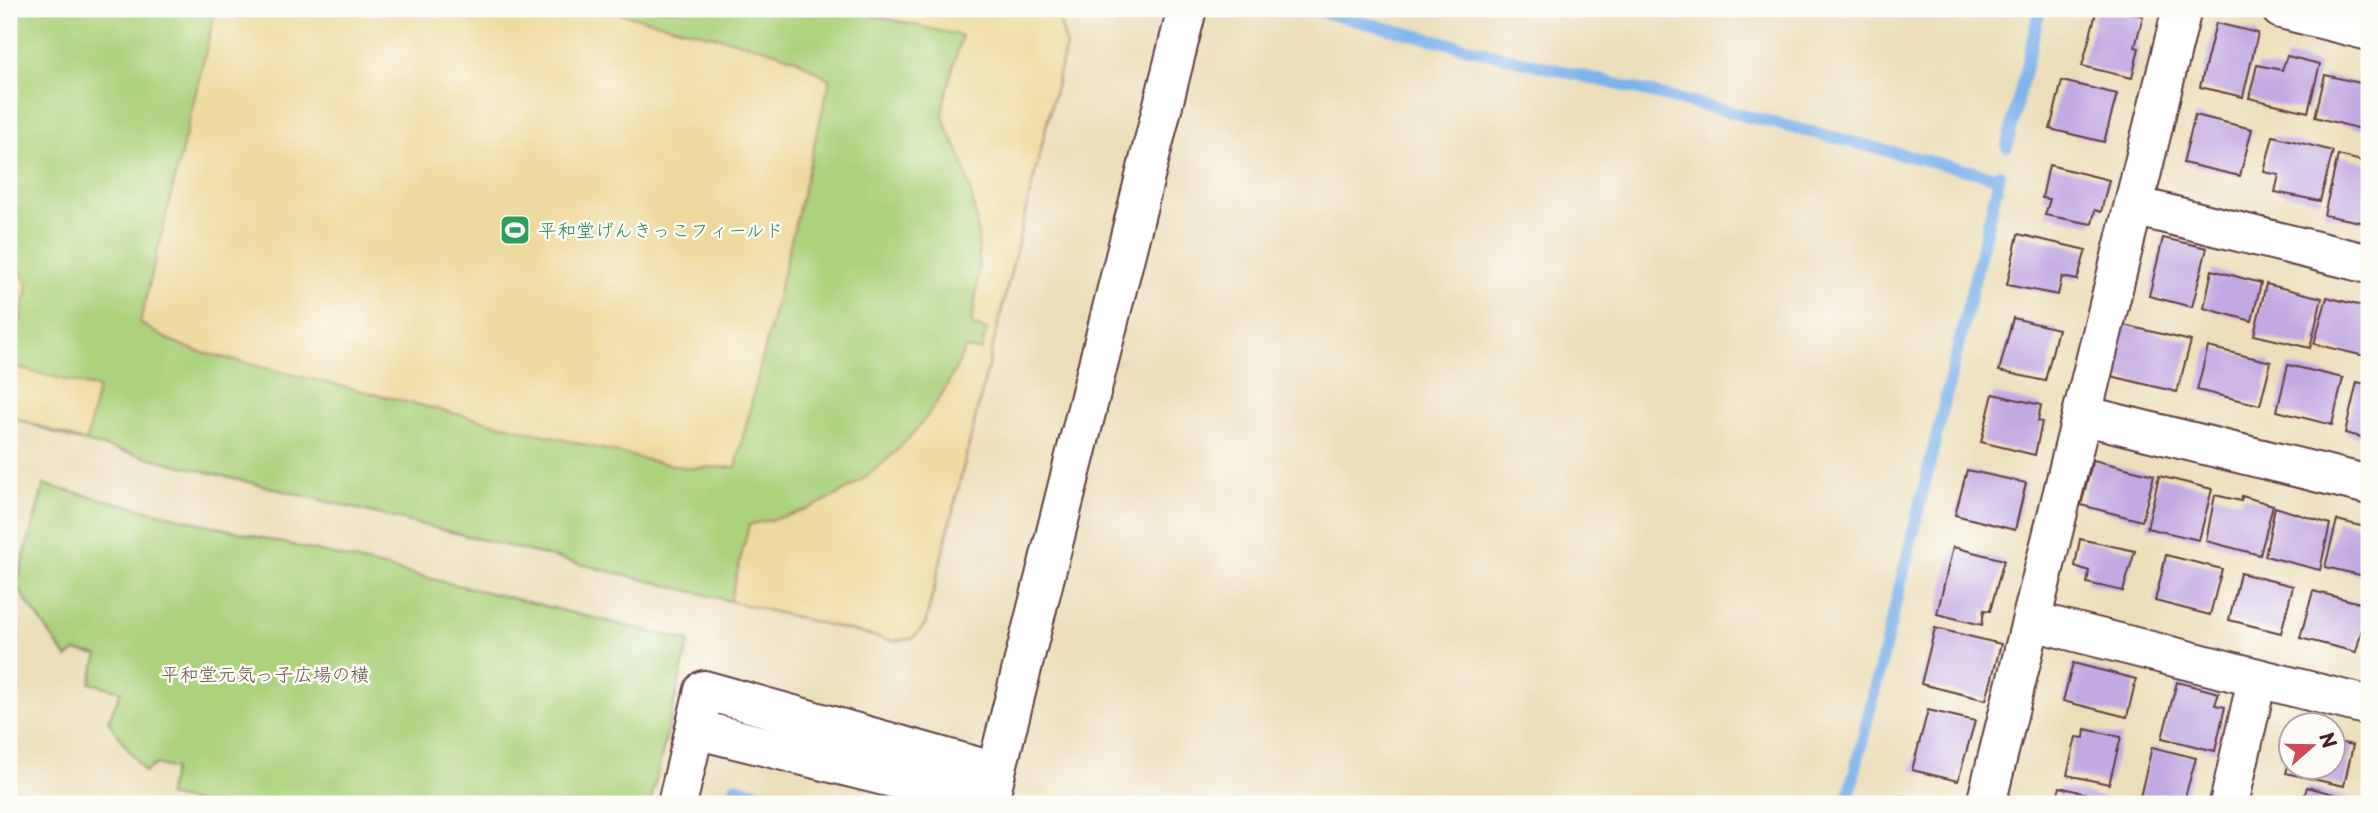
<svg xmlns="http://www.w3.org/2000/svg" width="2378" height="813" viewBox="0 0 2378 813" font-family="'Playpen Sans','Klee One',sans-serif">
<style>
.green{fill:#acd27c;stroke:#7b7854;stroke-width:2}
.sand{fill:#eeda9e;stroke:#9c7c64;stroke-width:2}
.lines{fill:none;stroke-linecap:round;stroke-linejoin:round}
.stream{stroke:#7db2eb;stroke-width:12}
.building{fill:#c2a9e2}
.minor-casing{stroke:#623c40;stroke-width:42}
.minor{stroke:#fff;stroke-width:38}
.labels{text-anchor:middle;stroke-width:5;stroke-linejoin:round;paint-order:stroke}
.leisure-label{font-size:19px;fill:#27864d;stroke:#fdfcf7;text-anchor:start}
.park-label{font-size:19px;fill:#675543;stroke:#fdfcf7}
</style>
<rect width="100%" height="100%" fill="#fdfcf7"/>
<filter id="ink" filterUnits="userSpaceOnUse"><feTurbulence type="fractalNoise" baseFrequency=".0143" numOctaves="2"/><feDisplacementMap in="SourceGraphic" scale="14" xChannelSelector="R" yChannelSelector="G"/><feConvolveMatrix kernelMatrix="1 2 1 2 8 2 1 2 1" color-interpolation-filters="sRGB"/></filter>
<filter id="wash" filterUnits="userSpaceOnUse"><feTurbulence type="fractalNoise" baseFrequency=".00686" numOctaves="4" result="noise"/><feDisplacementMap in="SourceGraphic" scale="28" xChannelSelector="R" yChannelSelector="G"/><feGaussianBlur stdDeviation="1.57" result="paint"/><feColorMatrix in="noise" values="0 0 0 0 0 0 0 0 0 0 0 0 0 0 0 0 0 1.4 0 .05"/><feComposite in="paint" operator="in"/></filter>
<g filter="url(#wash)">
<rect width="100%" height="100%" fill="#ecdeba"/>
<!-- green -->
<g class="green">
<polygon points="9,9 1046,9 1059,18 1066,45 925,625 913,638 893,641 69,438 9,416"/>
<polygon points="44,485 689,641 650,804 193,804 194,802 167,796 174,769 156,764 145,772 108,721 121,691 90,683 98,655 76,651 67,658 16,586"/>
</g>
<!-- sand -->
<g class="sand">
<polygon points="216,9 601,9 763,48 795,59 830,80 736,467 691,468 656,462 196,351 165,338 140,323"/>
<path d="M873 9H1046L1059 18 1066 45 925 625 913 638 893 641 730 601 749 525C764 521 781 518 796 513 874 487 935 423 965 348L981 351 987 330 971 325C984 262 981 221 962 160 958 146 944 128 943 115 941 106 958 50 962 36L871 15Z"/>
<polygon points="9,246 28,287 9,366 98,388 86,442 9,416"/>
</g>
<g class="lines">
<!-- stream -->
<g class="stream">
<polyline points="1309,9 1999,178"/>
<polyline points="2007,146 2040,9"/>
<polyline points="735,787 802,804"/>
<polyline points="1847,804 2000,174"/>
</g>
</g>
<g id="blocks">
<!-- building -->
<g class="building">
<polygon points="2097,9 2114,9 2143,16 2135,47 2139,48 2132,78 2082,66"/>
<polygon points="2216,23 2258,33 2243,97 2200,87"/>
<polygon points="2287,56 2320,64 2308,112 2249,98 2257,65 2282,70"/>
<polygon points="2325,75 2369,85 2368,131 2315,117"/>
<polygon points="2062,81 2117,94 2104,142 2050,129"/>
<polygon points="2195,115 2252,129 2240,176 2183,163"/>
<polygon points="2273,136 2333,151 2320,201 2275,192 2279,175 2264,172"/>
<polygon points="2338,155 2369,163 2369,213 2366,223 2324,215"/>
<polygon points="2049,165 2109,180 2101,212 2095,210 2092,224 2045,215 2050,199 2042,198"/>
<polygon points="2018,234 2086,250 2077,280 2062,277 2058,295 2007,285"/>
<polygon points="2163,238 2207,248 2192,307 2149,296"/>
<polygon points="2212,270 2261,283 2252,321 2204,308"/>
<polygon points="2266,284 2322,298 2310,348 2254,335"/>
<polygon points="2327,297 2369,308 2369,357 2314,344"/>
<polygon points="2013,318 2058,329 2045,381 1999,371"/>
<polygon points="2124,325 2191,341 2177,392 2111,376"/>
<polygon points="2208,347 2271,362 2260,405 2197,390"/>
<polygon points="2288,365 2343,378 2332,425 2277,411"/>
<polygon points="2357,382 2369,385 2369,439 2345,433"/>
<polygon points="1993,394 2041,405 2038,421 2042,422 2035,455 1981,442"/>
<polygon points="2093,460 2154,475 2142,521 2081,505"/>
<polygon points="1967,470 2026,483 2015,530 1955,515"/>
<polygon points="2159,476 2212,489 2199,540 2147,528"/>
<polygon points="2215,495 2241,501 2242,496 2273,505 2260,555 2206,541"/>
<polygon points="2275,507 2330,524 2320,570 2265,556"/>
<polygon points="2337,520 2369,528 2369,577 2325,567"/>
<polygon points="2080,539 2135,551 2123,591 2087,583 2089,571 2075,566"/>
<polygon points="1953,547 2004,560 1990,611 1984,610 1982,625 1937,614"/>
<polygon points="2166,555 2222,569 2210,615 2155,601"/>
<polygon points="2240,573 2293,586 2281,633 2229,620"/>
<polygon points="2313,591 2368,605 2356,652 2300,638"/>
<polygon points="1935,628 2001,644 1986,700 1921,684"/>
<polygon points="2073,663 2136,679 2127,717 2063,701"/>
<polygon points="2177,682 2219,693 2215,705 2225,707 2215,751 2162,738"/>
<polygon points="1928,710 1975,721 1958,781 1912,770"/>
<polygon points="2085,729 2121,737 2109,784 2067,775 2076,737 2084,738"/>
<polygon points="2332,741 2353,745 2344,786 2286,773 2290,759 2290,768 2332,768"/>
<polygon points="2152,747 2196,758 2183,804 2154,804 2139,801"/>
<polygon points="2060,787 2107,799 2106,804 2055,804"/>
<polygon points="2307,787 2352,799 2351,804 2302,804"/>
<polygon points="1901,796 1932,803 1932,804 1898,804"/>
</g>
</g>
</g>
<g filter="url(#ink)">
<use href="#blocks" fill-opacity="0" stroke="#623c40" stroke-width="2"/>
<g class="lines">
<!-- minor casing -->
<g class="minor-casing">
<g id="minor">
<polyline points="2281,9 2369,31"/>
<polyline points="2134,206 2369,264"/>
<polyline points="2082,415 2369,485"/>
<polyline points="2032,621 2369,706"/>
<polyline points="695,729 989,802"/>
<polyline points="677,804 704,690 996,772"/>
<polyline points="988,804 1187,9"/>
<polyline points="1986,804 2182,9"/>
<polyline points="2229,804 2257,679"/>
</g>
</g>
<!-- minor -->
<use href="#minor" class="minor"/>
</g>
</g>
<!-- icons -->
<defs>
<g id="stadium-square" transform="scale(1.575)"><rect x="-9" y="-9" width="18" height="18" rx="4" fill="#2e9e5b" stroke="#fdfcf7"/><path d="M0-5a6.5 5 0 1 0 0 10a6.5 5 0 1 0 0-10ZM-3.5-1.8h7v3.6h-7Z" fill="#fff"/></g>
</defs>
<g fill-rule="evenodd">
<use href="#stadium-square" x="515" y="230"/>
</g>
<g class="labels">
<!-- leisure labels -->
<g class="leisure-label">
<text x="538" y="237">平和堂げんきっこフィールド</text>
</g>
<!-- park labels -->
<g class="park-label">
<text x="265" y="681">平和堂元気っ子広場の横</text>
</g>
</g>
<!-- margin -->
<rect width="2378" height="813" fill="none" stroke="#fdfcf7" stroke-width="35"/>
<!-- north arrow -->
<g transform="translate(2312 746) rotate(70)"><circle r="33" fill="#fdfcf7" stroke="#b5a4a5" stroke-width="2"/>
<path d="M0-5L12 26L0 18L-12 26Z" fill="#d1495b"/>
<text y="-10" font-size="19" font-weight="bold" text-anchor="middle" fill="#4a1f2b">N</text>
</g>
</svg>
